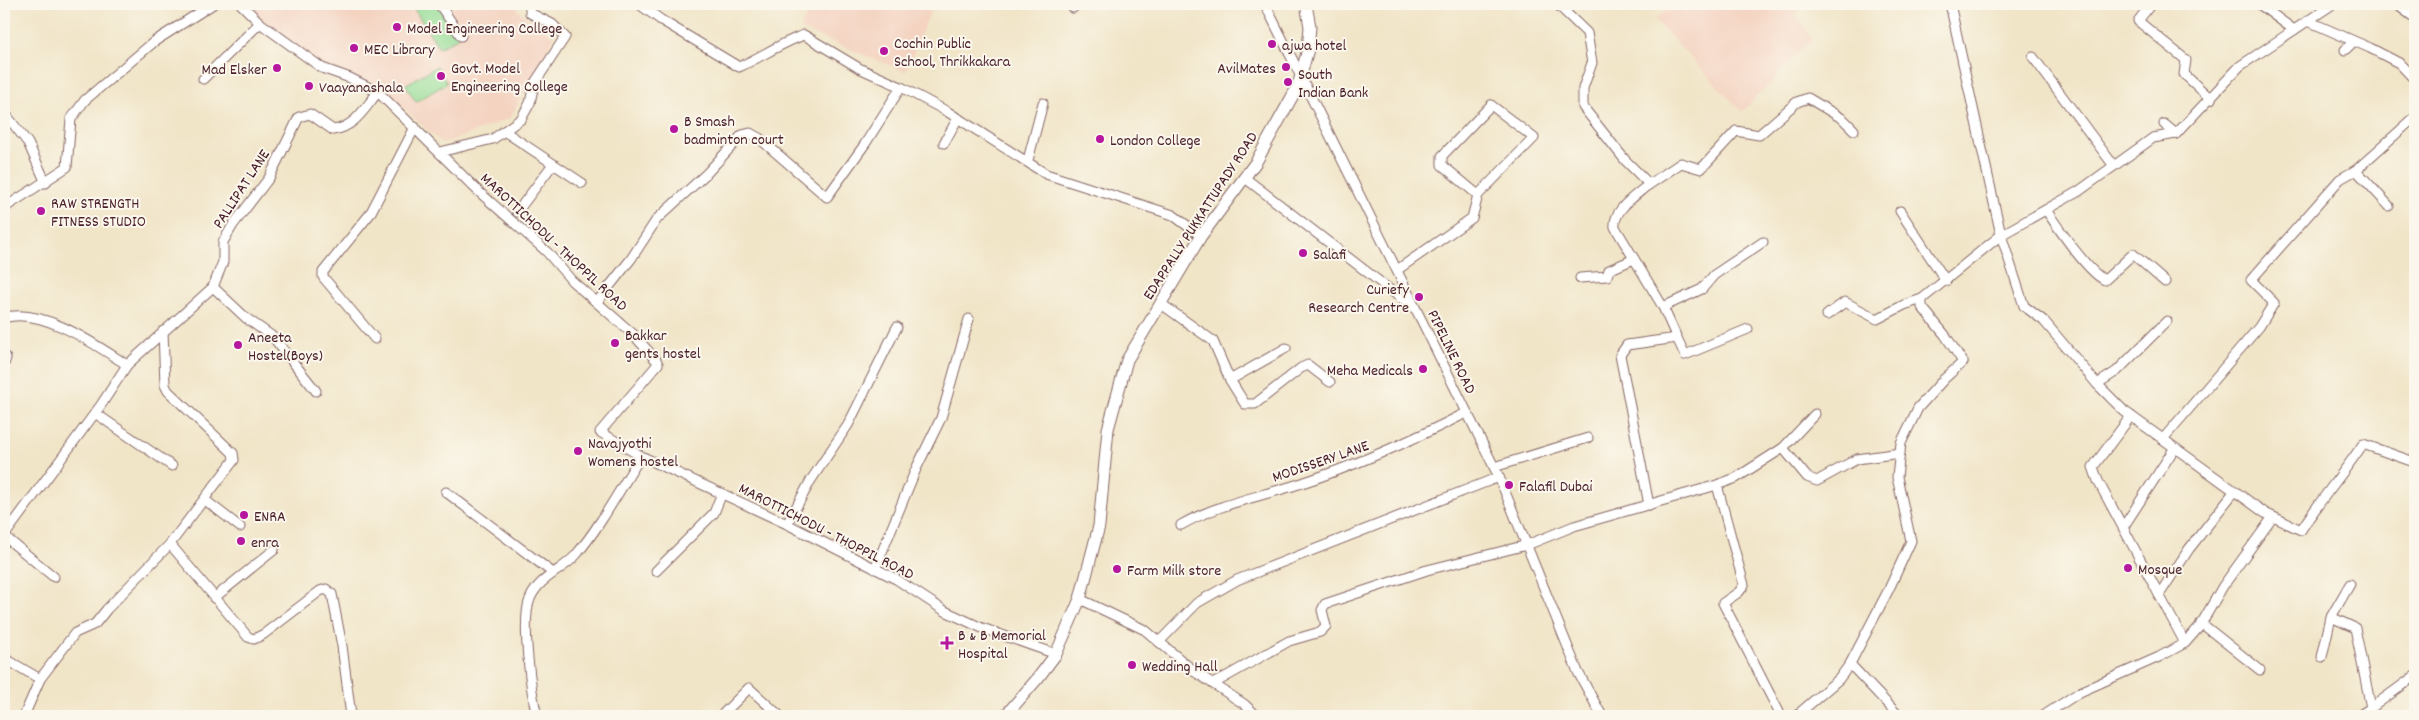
<svg xmlns="http://www.w3.org/2000/svg" width="2419" height="720" viewBox="0 0 2419 720" font-family="Dekko,sans-serif">
<style>
.built{fill:#f4d3c1}
.park{fill:#97dd97;stroke:#707e61}
.lines{fill:none;stroke-linecap:round;stroke-linejoin:round}
.minor-casing{stroke:#846462;stroke-width:11}
.major-casing{stroke:#846462;stroke-width:13}
.minor{stroke:#fff;stroke-width:9}
.major{stroke:#fff;stroke-width:11}
.poi-dot{fill:#b5179e;stroke:#fbf7ec;stroke-width:2}
.labels{text-anchor:middle;stroke-width:4;stroke-linejoin:round;paint-order:stroke}
.poi-label{font-size:16px;fill:#4a1f2b;stroke:#fbf7ec;text-anchor:start}
.street-label{font-size:16px;fill:#4a1f2b;stroke:#fbf7ec}
</style>
<rect width="100%" height="100%" fill="#fbf7ec"/>
<filter id="ink" filterUnits="userSpaceOnUse"><feTurbulence type="fractalNoise" baseFrequency=".02" numOctaves="2"/><feDisplacementMap in="SourceGraphic" scale="10" xChannelSelector="R" yChannelSelector="G"/><feConvolveMatrix kernelMatrix="1 2 1 2 8 2 1 2 1" color-interpolation-filters="sRGB"/></filter>
<filter id="wash" filterUnits="userSpaceOnUse"><feTurbulence type="fractalNoise" baseFrequency=".0096" numOctaves="4" result="noise"/><feDisplacementMap in="SourceGraphic" scale="20" xChannelSelector="R" yChannelSelector="G"/><feGaussianBlur stdDeviation="1.12" result="paint"/><feColorMatrix in="noise" values="0 0 0 0 0 0 0 0 0 0 0 0 0 0 0 0 0 1.4 0 .05"/><feComposite in="paint" operator="in"/></filter>
<g filter="url(#wash)">
<rect width="100%" height="100%" fill="#f1e5c8"/>
<!-- built -->
<g class="built">
<polygon points="242,4 520,4 517,10 554,37 510,118 443,144 380,87 321,66"/>
<polygon points="810,4 933,4 906,72 801,29"/>
<polygon points="1678,4 1805,4 1795,14 1812,39 1742,112 1654,19"/>
</g>
<!-- park -->
<g class="park">
<polygon points="423,4 437,4 459,37 439,48 414,9"/>
<polygon points="437,66 447,83 416,102 405,85"/>
</g>
</g>
<g filter="url(#ink)">
<g class="lines">
<!-- minor casing -->
<g class="minor-casing">
<g id="minor">
<polyline points="241,4 260,23 322,68 350,78 378,92 478,191 547,252 572,281 633,334 656,360 658,364 600,432 641,456 787,524 896,579 945,611 982,628 1056,654"/>
<polyline points="439,4 461,36"/>
<path d="M639 4 661 20 739 67C761 57 781 43 804 35L859 68 901 87 948 112 1046 174 1173 215 1201 236"/>
<polyline points="1265,4 1499,477 1578,672 1602,716"/>
<path d="M1557 4 1587 33 1592 63 1583 88V107L1625 160 1649 184C1637 195 1613 209 1615 227L1663 307"/>
<path d="M1950 4 2001 235 2024 306 2044 321 2097 384 2124 411 2265 513 2301 530C2320 500 2343 474 2363 444L2414 462 2415 457"/>
<polyline points="2151,4 2138,21 2186,60 2184,74 2211,99"/>
<polyline points="2259,4 2294,30"/>
<polyline points="2396,4 2415,18"/>
<polyline points="1073,8 1075,4"/>
<polyline points="2308,21 2370,48 2399,63 2415,80"/>
<polyline points="2345,50 2353,42"/>
<polyline points="2033,57 2114,166"/>
<polyline points="203,79 260,23"/>
<polyline points="4,112 28,143 46,183"/>
<polyline points="2164,124 2176,134"/>
<polyline points="504,131 582,183"/>
<polyline points="944,143 958,118"/>
<polyline points="440,152 493,139 521,119 530,103 534,84 565,37 552,24 530,13 530,4"/>
<polyline points="1028,160 1043,103"/>
<polyline points="2356,170 2389,206"/>
<polyline points="1245,178 1415,309"/>
<polyline points="1647,186 1681,163 1701,169 1736,131 1759,135 1797,102 1808,98 1843,119 1854,130"/>
<polyline points="4,208 67,167 71,119 85,100 155,41 213,4"/>
<path d="M2046 210C2057 226 2088 273 2105 280L2133 254 2165 282"/>
<polyline points="1900,211 1946,281"/>
<polyline points="517,212 553,164"/>
<polyline points="1397,270 1472,218 1478,195 1534,138 1491,105 1442,156 1442,165 1478,195"/>
<polyline points="1580,278 1607,276 1609,270 1634,259"/>
<polyline points="213,287 246,318 273,337 316,391"/>
<polyline points="597,302 631,259 657,219 707,173 742,135 750,133 759,138 827,197 865,144 901,87"/>
<polyline points="1160,303 1213,341 1230,380 1286,348"/>
<polyline points="1827,315 1845,302 1877,319 1904,305 1922,299"/>
<path d="M4 318C41 306 96 345 127 365"/>
<polyline points="1677,338 1685,355 1748,329"/>
<polyline points="375,339 323,277 323,272 370,214 415,127"/>
<polyline points="4,356 6,358 4,364"/>
<polyline points="1230,380 1245,404 1255,404 1301,368 1308,365 1330,382"/>
<polyline points="2097,384 2117,371 2167,321"/>
<polyline points="95,413 172,466"/>
<polyline points="2131,416 2093,467 2098,481 2185,643"/>
<polyline points="2163,439 2259,327 2274,303 2251,280 2340,179 2356,170 2415,117"/>
<polyline points="1783,448 1807,477 1817,481 1857,459 1900,453"/>
<polyline points="1494,467 1588,438"/>
<polyline points="1717,485 1744,585 1739,592 1723,603 1781,716"/>
<polyline points="446,492 553,573"/>
<polyline points="205,500 240,527"/>
<polyline points="1649,505 1620,355 1627,345 1677,338 1663,307 1702,289 1714,275 1763,242"/>
<polyline points="787,524 811,480 848,425 897,327"/>
<path d="M1181 525C1217 504 1259 497 1299 484 1357 465 1411 441 1466 413"/>
<polyline points="2124,526 2174,449"/>
<path d="M4 536 101 405 127 365 213 287 223 262V242L233 225 269 178 299 117 310 114 333 130C355 127 365 108 378 92"/>
<polyline points="4,536 54,577"/>
<polyline points="170,544 248,637 254,639 264,634 320,591 326,589 332,594 342,646 351,716"/>
<polyline points="875,569 916,469 941,418 969,319"/>
<polyline points="656,571 714,513 722,493"/>
<polyline points="2159,595 2189,549 2234,492"/>
<polyline points="214,598 274,550"/>
<polyline points="1080,599 1145,630 1195,672 1244,704 1257,716"/>
<polyline points="2331,617 2355,628 2371,708 2358,716"/>
<polyline points="2201,623 2260,670"/>
<polyline points="1159,642 1197,603 1237,580 1499,477"/>
<polyline points="2322,657 2331,617 2350,584"/>
<polyline points="4,658 40,679"/>
<polyline points="1850,664 1899,716"/>
<polyline points="1213,684 1289,641 1320,632 1326,626 1322,610 1325,604 1427,570 1527,545 1574,526 1717,485 1736,478 1783,448 1815,414"/>
<polyline points="2371,708 2415,676"/>
<polyline points="24,716 40,679 75,633 95,624 107,609 170,544 234,460 233,453 168,391 165,385 163,331"/>
<path d="M537 716C531 692 521 621 530 599 539 577 562 571 576 555 601 525 620 489 641 456"/>
<polyline points="721,716 749,688 780,716"/>
<polyline points="1796,716 1839,679 1850,664 1889,589 1911,541 1897,477 1901,443 1918,408 1944,379 1963,362 1945,335 1922,307 1922,299 2001,235 2079,191 2153,138 2176,134 2240,66 2333,4"/>
<polyline points="2043,716 2080,692 2159,657 2185,643 2200,626 2223,586 2273,517"/>
</g>
</g>
<!-- major casing -->
<g class="major-casing">
<polyline id="major" points="1005,716 1038,678 1056,654 1080,599 1099,526 1108,429 1127,360 1201,236 1256,162 1298,86 1308,49 1310,27 1306,4"/>
</g>
<!-- minor -->
<use href="#minor" class="minor"/>
<!-- major -->
<use href="#major" class="major"/>
</g>
</g>
<!-- markers -->
<g class="poi-dot">
<circle cx="397" cy="27" r="5"/>
<circle cx="1272" cy="44" r="5"/>
<circle cx="354" cy="48" r="5"/>
<circle cx="884" cy="51" r="5"/>
<circle cx="1286" cy="67" r="5"/>
<circle cx="277" cy="68" r="5"/>
<circle cx="441" cy="76" r="5"/>
<circle cx="1288" cy="82" r="5"/>
<circle cx="309" cy="86" r="5"/>
<circle cx="674" cy="129" r="5"/>
<circle cx="1100" cy="139" r="5"/>
<circle cx="41" cy="211" r="5"/>
<circle cx="1303" cy="253" r="5"/>
<circle cx="1419" cy="297" r="5"/>
<circle cx="615" cy="343" r="5"/>
<circle cx="238" cy="345" r="5"/>
<circle cx="1423" cy="369" r="5"/>
<circle cx="578" cy="451" r="5"/>
<circle cx="1509" cy="485" r="5"/>
<circle cx="244" cy="515" r="5"/>
<circle cx="241" cy="541" r="5"/>
<circle cx="2128" cy="568" r="5"/>
<circle cx="1117" cy="569" r="5"/>
<path d="M944.5 635.5h5v5h5v5h-5v5h-5v-5h-5v-5h5z"/>
<circle cx="1132" cy="665" r="5"/>
</g>
<g class="labels">
<!-- poi labels -->
<g class="poi-label">
<text x="407" y="33">Model Engineering College</text>
<text x="894" y="48">Cochin Public<tspan x="894" dy="18">School, Thrikkakara</tspan></text>
<text x="1282" y="50">ajwa hotel</text>
<text x="364" y="54">MEC Library</text>
<text x="451" y="73">Govt. Model<tspan x="451" dy="18">Engineering College</tspan></text>
<text x="1276" y="73" text-anchor="end">AvilMates</text>
<text x="267" y="74" text-anchor="end">Mad Elsker</text>
<text x="1298" y="79">South<tspan x="1298" dy="18">Indian Bank</tspan></text>
<text x="319" y="92">Vaayanashala</text>
<text x="684" y="126">B Smash<tspan x="684" dy="18">badminton court</tspan></text>
<text x="1110" y="145">London College</text>
<text x="51" y="208">RAW STRENGTH<tspan x="51" dy="18">FITNESS STUDIO</tspan></text>
<text x="1313" y="259">Salafi</text>
<text x="1409" y="294" text-anchor="end">Curiefy<tspan x="1409" dy="18">Research Centre</tspan></text>
<text x="625" y="340">Bakkar<tspan x="625" dy="18">gents hostel</tspan></text>
<text x="248" y="342">Aneeta<tspan x="248" dy="18">Hostel(Boys)</tspan></text>
<text x="1413" y="375" text-anchor="end">Meha Medicals</text>
<text x="588" y="448">Navajyothi<tspan x="588" dy="18">Womens hostel</tspan></text>
<text x="1519" y="491">Falafil Dubai</text>
<text x="254" y="521">ENRA</text>
<text x="251" y="547">enra</text>
<text x="2138" y="574">Mosque</text>
<text x="1127" y="575">Farm Milk store</text>
<text x="958" y="640">B &amp; B Memorial<tspan x="958" dy="18">Hospital</tspan></text>
<text x="1142" y="671">Wedding Hall</text>
</g>
<!-- street labels -->
<g class="street-label">
<text transform="translate(240 188) rotate(-57)" y="6">PALLIPAT LANE</text>
<text transform="translate(1199 215) rotate(-57)" y="6">EDAPPALLY PUKKATTUPADY ROAD</text>
<text transform="translate(555 241) rotate(43)" y="6">MAROTTICHODU - THOPPIL ROAD</text>
<text transform="translate(1453 351) rotate(64)" y="6">PIPELINE ROAD</text>
<text transform="translate(1320 460) rotate(-19)" y="6">MODISSERY LANE</text>
<text transform="translate(827 530) rotate(27)" y="6">MAROTTICHODU - THOPPIL ROAD</text>
</g>
</g>
<!-- margin -->
<rect width="2419" height="720" fill="none" stroke="#fbf7ec" stroke-width="20"/>
</svg>
